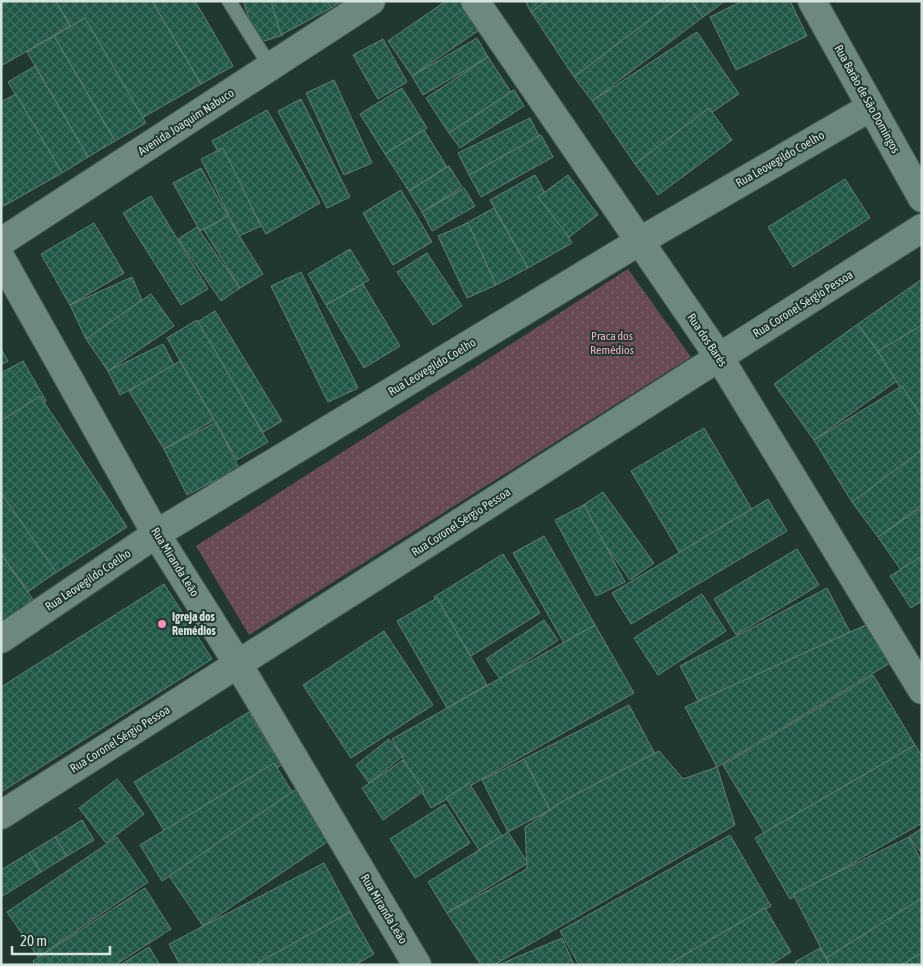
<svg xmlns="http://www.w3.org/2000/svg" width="923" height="966" viewBox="0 0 923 966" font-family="'Asap Condensed',sans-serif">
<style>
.park{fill:url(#park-dots)}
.building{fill:url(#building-cross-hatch);stroke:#647f75}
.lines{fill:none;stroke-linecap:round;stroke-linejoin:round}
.service-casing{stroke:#41574f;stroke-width:16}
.minor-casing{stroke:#41574f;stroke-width:30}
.tertiary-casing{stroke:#41574f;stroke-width:30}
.service{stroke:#6d887e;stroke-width:14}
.minor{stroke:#6d887e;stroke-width:28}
.tertiary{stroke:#6d887e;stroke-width:28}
.poi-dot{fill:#fe8ebb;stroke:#203830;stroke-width:2}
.labels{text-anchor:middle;stroke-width:4;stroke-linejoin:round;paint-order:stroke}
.street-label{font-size:12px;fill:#d6e4de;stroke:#203830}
.park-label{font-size:12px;fill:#f9acc8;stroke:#203830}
.poi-label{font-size:12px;font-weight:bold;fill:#d6e4de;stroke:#203830;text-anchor:start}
</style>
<defs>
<pattern id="park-dots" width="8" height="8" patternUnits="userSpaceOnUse" patternTransform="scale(1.25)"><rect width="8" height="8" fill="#684a55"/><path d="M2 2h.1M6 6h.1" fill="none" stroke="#7d646d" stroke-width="1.8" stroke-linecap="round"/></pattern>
<pattern id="building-cross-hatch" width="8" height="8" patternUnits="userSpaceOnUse" patternTransform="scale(1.25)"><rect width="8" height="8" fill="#205746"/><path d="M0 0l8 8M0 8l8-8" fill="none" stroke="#406f60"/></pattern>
</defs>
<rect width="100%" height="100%" fill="#203830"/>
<!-- park -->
<polygon class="park" points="628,269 691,357 249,635 196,546"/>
<!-- building -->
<g class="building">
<polygon points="1,1 56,1 70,26 1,66"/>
<polygon points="56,1 152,1 201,84 128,126"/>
<polygon points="152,1 195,1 233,66 201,84"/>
<polygon points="243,1 272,1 283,35 258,43"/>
<polygon points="271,1 328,1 331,8 281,35"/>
<polygon points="328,1 341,1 331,8"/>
<polygon points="446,1 472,1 488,24 412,76 388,41"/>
<polygon points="525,1 548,1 531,12"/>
<polygon points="547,1 669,1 675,11 574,77 531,12"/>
<polygon points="674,1 691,1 703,17 592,101 574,77"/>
<polygon points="691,1 725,1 703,17"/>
<polygon points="742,1 790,1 807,36 736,70 710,17"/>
<polygon points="85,18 146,123 115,141 54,36"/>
<polygon points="697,32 739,94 635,164 592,101"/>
<polygon points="54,36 115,141 88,157 27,52"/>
<polygon points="477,38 488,57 423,95 412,76"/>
<polygon points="383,39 407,82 378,99 353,55"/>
<polygon points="488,57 511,92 449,133 426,98"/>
<polygon points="35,66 88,157 62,173 8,82"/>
<polygon points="334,80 372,163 344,175 306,93"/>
<polygon points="402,88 427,128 385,154 360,114"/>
<polygon points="514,90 524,106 460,148 449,133"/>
<polygon points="16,94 62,173 2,207 1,102"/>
<polygon points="301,99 350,197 327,208 278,111"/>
<polygon points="709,108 732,140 658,195 635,164"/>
<polygon points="267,110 320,203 266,234 212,141"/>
<polygon points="530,118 541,140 469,175 458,153"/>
<polygon points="424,130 447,167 409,191 385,154"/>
<polygon points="541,135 553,157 481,197 469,175"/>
<polygon points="223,148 261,226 239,236 201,159"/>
<polygon points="449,166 462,187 422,212 409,191"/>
<polygon points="201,168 228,216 200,231 173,183"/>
<polygon points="535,175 572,243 528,268 490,200"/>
<polygon points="568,175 598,215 569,237 538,197"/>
<polygon points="845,179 870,218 793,267 768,227"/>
<polygon points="464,188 475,206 432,231 422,212"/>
<polygon points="401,190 432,242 393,265 363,213"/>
<polygon points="151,196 208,289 181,305 123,213"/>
<polygon points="494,208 528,268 496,285 463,225"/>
<polygon points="227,216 263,274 240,288 204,230"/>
<polygon points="94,223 124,273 70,305 41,254"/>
<polygon points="468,223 496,285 467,298 438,236"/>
<polygon points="197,227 240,288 221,301 178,239"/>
<polygon points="350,249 369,280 326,305 308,274"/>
<polygon points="427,253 462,306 433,325 397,272"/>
<polygon points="301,272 358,388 328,402 271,286"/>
<polygon points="132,277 147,312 86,339 70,305"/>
<polygon points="922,279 922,329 882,357 858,324"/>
<polygon points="363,284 400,346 364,368 326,305"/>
<polygon points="151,294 174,326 108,371 86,339"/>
<polygon points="215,311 282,421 263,432 196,323"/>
<polygon points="197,320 268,442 237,460 167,338"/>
<polygon points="858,324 898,380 814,440 774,384"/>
<polygon points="922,325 922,415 918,417 878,351"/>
<polygon points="163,344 175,367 120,395 108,371"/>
<polygon points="1,349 8,361 1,365"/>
<polygon points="23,361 46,401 1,425 1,373"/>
<polygon points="180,361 214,420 164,449 129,391"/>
<polygon points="902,386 922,418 922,459 852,502 814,440"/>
<polygon points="40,396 127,527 49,577 1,504 1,421"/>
<polygon points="216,422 239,468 187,495 164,449"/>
<polygon points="704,428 754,513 681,555 631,471"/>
<polygon points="922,450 922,505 878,537 852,502"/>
<polygon points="603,492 654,563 630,580 579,508"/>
<polygon points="1,493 56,572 28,592 1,553"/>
<polygon points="768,499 787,531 631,624 612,593"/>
<polygon points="584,505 625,582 596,596 555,520"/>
<polygon points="922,507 922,560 903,573 878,537"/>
<polygon points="544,536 595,625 564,643 513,553"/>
<polygon points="797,549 819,585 736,635 714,599"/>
<polygon points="1,554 34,601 1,623"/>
<polygon points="503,554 540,613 471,656 434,597"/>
<polygon points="922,556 922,601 911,608 890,576"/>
<polygon points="164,584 212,659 1,792 1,687"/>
<polygon points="827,588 850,632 703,710 680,666"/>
<polygon points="702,594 726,631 658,675 634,638"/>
<polygon points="437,598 487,685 447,708 397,621"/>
<polygon points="544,620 558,640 500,679 486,659"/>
<polygon points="868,624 890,663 717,767 685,707"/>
<polygon points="595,625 634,693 431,808 392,739"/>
<polygon points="384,631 433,705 351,758 303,685"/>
<polygon points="873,675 915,745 766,836 723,765"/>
<polygon points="629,705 656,756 550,810 524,759"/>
<polygon points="249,712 281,765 167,835 134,782"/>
<polygon points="389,739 403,756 369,783 356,765"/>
<polygon points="915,745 922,756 922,823 790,899 755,838"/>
<polygon points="659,751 683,779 717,767 735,825 494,965 481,965 447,913 527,869 525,827 565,800"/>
<polygon points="524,759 550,810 508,832 482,780"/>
<polygon points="403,760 424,791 383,820 362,788"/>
<polygon points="274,763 296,798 162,881 140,845"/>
<polygon points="117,779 144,814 106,843 79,808"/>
<polygon points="469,783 502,836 479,850 446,798"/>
<polygon points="301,786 336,836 203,926 169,876"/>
<polygon points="445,804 470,843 415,878 390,839"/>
<polygon points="82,820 94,840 67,856 55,837"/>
<polygon points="922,828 922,854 909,837"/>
<polygon points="508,832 528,863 447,913 428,882"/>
<polygon points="730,835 771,906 668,965 579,965 560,931"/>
<polygon points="55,837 67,856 41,872 29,853"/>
<polygon points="117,837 148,882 38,957 7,912"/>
<polygon points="909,837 922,862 922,911 826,958 793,894"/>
<polygon points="29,853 41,872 1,897 1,870"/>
<polygon points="324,863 352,915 255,965 180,965 169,944"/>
<polygon points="145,888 171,929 115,965 35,965 33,961"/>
<polygon points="922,898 922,960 914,965 830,965 826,958"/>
<polygon points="765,908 791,952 770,965 667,965"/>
<polygon points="350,912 374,954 355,965 254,965"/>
<polygon points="562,938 574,965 498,965"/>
<polygon points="149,947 160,965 120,965"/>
<polygon points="820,948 830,965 796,965 795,962"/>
<polygon points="922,953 922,965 903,965 902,964"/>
</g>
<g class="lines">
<!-- service casing -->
<g class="service-casing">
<polyline id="service" points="229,1 270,66"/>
</g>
<!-- minor casing -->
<g class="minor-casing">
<g id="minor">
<polyline points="812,1 922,198"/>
<polyline points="1,258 156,534 238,664 417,965"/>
<polyline points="1,639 156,534 640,241 871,107"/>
<polyline points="1,815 922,228"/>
</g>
</g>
<!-- tertiary casing -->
<g class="tertiary-casing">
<g id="tertiary">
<polyline points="475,1 719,357 922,690"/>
<polyline points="1,242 371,1"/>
</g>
</g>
<!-- service -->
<use href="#service" class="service"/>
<!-- minor -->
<use href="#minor" class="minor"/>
<!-- tertiary -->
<use href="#tertiary" class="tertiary"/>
</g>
<!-- markers -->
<circle class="poi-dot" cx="162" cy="624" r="5"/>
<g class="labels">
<!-- street labels -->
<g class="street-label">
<text transform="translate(867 99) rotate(61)" y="4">Rua Barão de São Domingos</text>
<text transform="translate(186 122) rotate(-33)" y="4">Avenida Joaquim Nabuco</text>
<text transform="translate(780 159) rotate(-30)" y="4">Rua Leovegildo Coelho</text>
<text transform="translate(803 304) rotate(-32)" y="4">Rua Coronel Sérgio Pessoa</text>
<text transform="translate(707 340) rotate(56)" y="4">Rua dos Barés</text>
<text transform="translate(432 367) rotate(-31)" y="4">Rua Leovegildo Coelho</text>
<text transform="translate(461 522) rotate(-33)" y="4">Rua Coronel Sérgio Pessoa</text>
<text transform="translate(175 562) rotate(58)" y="4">Rua Miranda Leão</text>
<text transform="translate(88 580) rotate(-34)" y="4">Rua Leovegildo Coelho</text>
<text transform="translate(120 739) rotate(-32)" y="4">Rua Coronel Sérgio Pessoa</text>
<text transform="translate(384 909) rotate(59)" y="4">Rua Miranda Leão</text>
</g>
<!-- park labels -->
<g class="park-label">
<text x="612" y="340">Praca dos<tspan x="612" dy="14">Remédios</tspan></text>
</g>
<!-- poi labels -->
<g class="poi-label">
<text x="172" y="621">Igreja dos<tspan x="172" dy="14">Remédios</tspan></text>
</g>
</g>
<!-- border -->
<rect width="923" height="966" fill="none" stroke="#d6e4de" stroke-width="5"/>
<!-- scale -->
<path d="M12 946v8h98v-8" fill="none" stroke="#d6e4de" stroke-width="2.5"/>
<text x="20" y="946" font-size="15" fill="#d6e4de" stroke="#203830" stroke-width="4" paint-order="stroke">20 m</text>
</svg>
